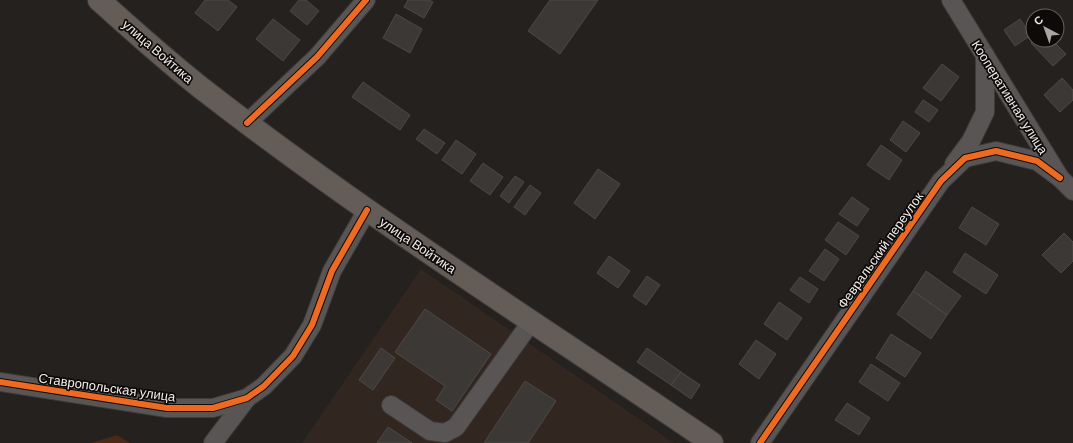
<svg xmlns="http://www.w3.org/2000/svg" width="1073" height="443" viewBox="0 0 1073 443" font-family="'DM Sans',sans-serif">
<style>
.built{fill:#322621}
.green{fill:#4a2917}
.building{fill:#3c3836;stroke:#4c4947}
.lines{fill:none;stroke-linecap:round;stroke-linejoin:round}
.minor-casing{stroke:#3e3b3a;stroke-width:20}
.major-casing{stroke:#3e3b3a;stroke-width:24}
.minor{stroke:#585554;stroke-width:18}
.major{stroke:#645c57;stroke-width:22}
.cycleway-casing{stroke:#0d0a09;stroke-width:8}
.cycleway{stroke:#ed6a23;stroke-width:6}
.labels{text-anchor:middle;stroke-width:3.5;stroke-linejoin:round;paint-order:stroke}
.street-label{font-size:13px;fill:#f0ece9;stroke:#0d0a09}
</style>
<rect width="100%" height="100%" fill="#24211e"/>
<!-- built -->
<polygon class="built" points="421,269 674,443 302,443"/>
<!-- green -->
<polygon class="green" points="117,435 130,443 91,443"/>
<!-- building -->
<g class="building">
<polygon points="205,0 228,0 237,7 218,31 195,13"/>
<polygon points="299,0 306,0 319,11 307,25 290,11"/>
<polygon points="408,0 429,0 433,2 424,18 404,7"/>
<polygon points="550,0 598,0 560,54 528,31"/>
<polygon points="396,14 422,29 410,53 383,38"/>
<polygon points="273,19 300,40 283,61 256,39"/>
<polygon points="1020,19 1031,35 1015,46 1004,30"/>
<polygon points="1034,40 1052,40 1066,54 1053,66 1031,43"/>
<polygon points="942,64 959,77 941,101 923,88"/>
<polygon points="1062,78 1073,90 1073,100 1060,112 1044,95"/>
<polygon points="363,82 410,115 400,130 352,97"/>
<polygon points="923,100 938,110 929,122 915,112"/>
<polygon points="903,121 920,133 906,152 890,140"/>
<polygon points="424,129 445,143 437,154 416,139"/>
<polygon points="456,140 476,154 462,174 442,160"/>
<polygon points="881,145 902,160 889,180 867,165"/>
<polygon points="483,163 503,177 490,195 470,181"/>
<polygon points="598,169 620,184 595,219 574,203"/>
<polygon points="515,176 524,182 509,203 500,196"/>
<polygon points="530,185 541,193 525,215 514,207"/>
<polygon points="852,197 869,209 857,226 839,214"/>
<polygon points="972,207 999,224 986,245 959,228"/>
<polygon points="838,222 859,236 846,255 825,240"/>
<polygon points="1064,233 1073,242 1073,261 1061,273 1042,255"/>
<polygon points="825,249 839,259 824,281 809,271"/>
<polygon points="965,253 998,275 986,294 953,272"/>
<polygon points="609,256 630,271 618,288 597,273"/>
<polygon points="926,271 961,296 947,315 913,291"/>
<polygon points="647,276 660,285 646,305 633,296"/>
<polygon points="800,277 818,289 809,303 790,290"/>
<polygon points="913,291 947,315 931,339 897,314"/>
<polygon points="779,302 802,318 787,340 764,324"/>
<polygon points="425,309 491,354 452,411 436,400 445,386 395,352"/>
<polygon points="891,334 921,353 905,377 876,358"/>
<polygon points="756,340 776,354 759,379 739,364"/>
<polygon points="381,348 395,358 373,390 359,380"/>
<polygon points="647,348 681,372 671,385 637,362"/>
<polygon points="871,364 900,383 888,401 859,382"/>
<polygon points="681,372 700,385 691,399 671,385"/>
<polygon points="525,381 556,401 528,443 484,443"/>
<polygon points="847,403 870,418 859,435 835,420"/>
<polygon points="388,427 412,443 377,443"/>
</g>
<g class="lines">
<!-- minor casing -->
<g class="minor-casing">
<g id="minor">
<polyline points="951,0 1060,178 1073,191"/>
<polyline points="247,123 317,57 366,0"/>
<polyline points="954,164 971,141 985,112 985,55"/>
<polyline points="0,382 167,408 213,408 247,398 264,386 293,356 312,325 332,271 367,210"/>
<polyline points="391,405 430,431 445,433 456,427 531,322"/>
<polyline points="213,443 247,398"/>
<polyline points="760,443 941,181 965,158 996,151 1037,161 1060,178"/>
</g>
</g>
<!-- major casing -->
<g class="major-casing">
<path id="major" d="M99 0C135 32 171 65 209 94 370 219 544 328 712 443"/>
</g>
<!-- minor -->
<use href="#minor" class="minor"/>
<!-- major -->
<use href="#major" class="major"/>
<!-- cycleway casing -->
<g class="cycleway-casing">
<g id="cycleway">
<polyline points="247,123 317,57 366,0"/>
<polyline points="0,382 167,408 213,408 247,398 264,386 293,356 312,325 332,271 367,210"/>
<polyline points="760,443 941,181 965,158 996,151 1037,161 1060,178"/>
</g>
</g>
<!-- cycleway -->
<use href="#cycleway" class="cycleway"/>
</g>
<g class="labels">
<!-- street labels -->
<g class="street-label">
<text transform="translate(158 51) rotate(41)" y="5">улица Войтика</text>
<text transform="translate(1010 97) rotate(58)" y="5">Кооперативная улица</text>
<text transform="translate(418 245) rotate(34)" y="5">улица Войтика</text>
<text transform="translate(880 250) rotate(-55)" y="5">Февральский переулок</text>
<text transform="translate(107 387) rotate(8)" y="5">Ставропольская улица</text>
</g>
</g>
<!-- north arrow -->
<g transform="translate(1045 28) rotate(319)"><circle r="19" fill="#0d0a09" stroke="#686463"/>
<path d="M0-3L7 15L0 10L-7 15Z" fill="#a9a5a2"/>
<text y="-6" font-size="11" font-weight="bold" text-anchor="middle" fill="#f0ece9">С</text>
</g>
</svg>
